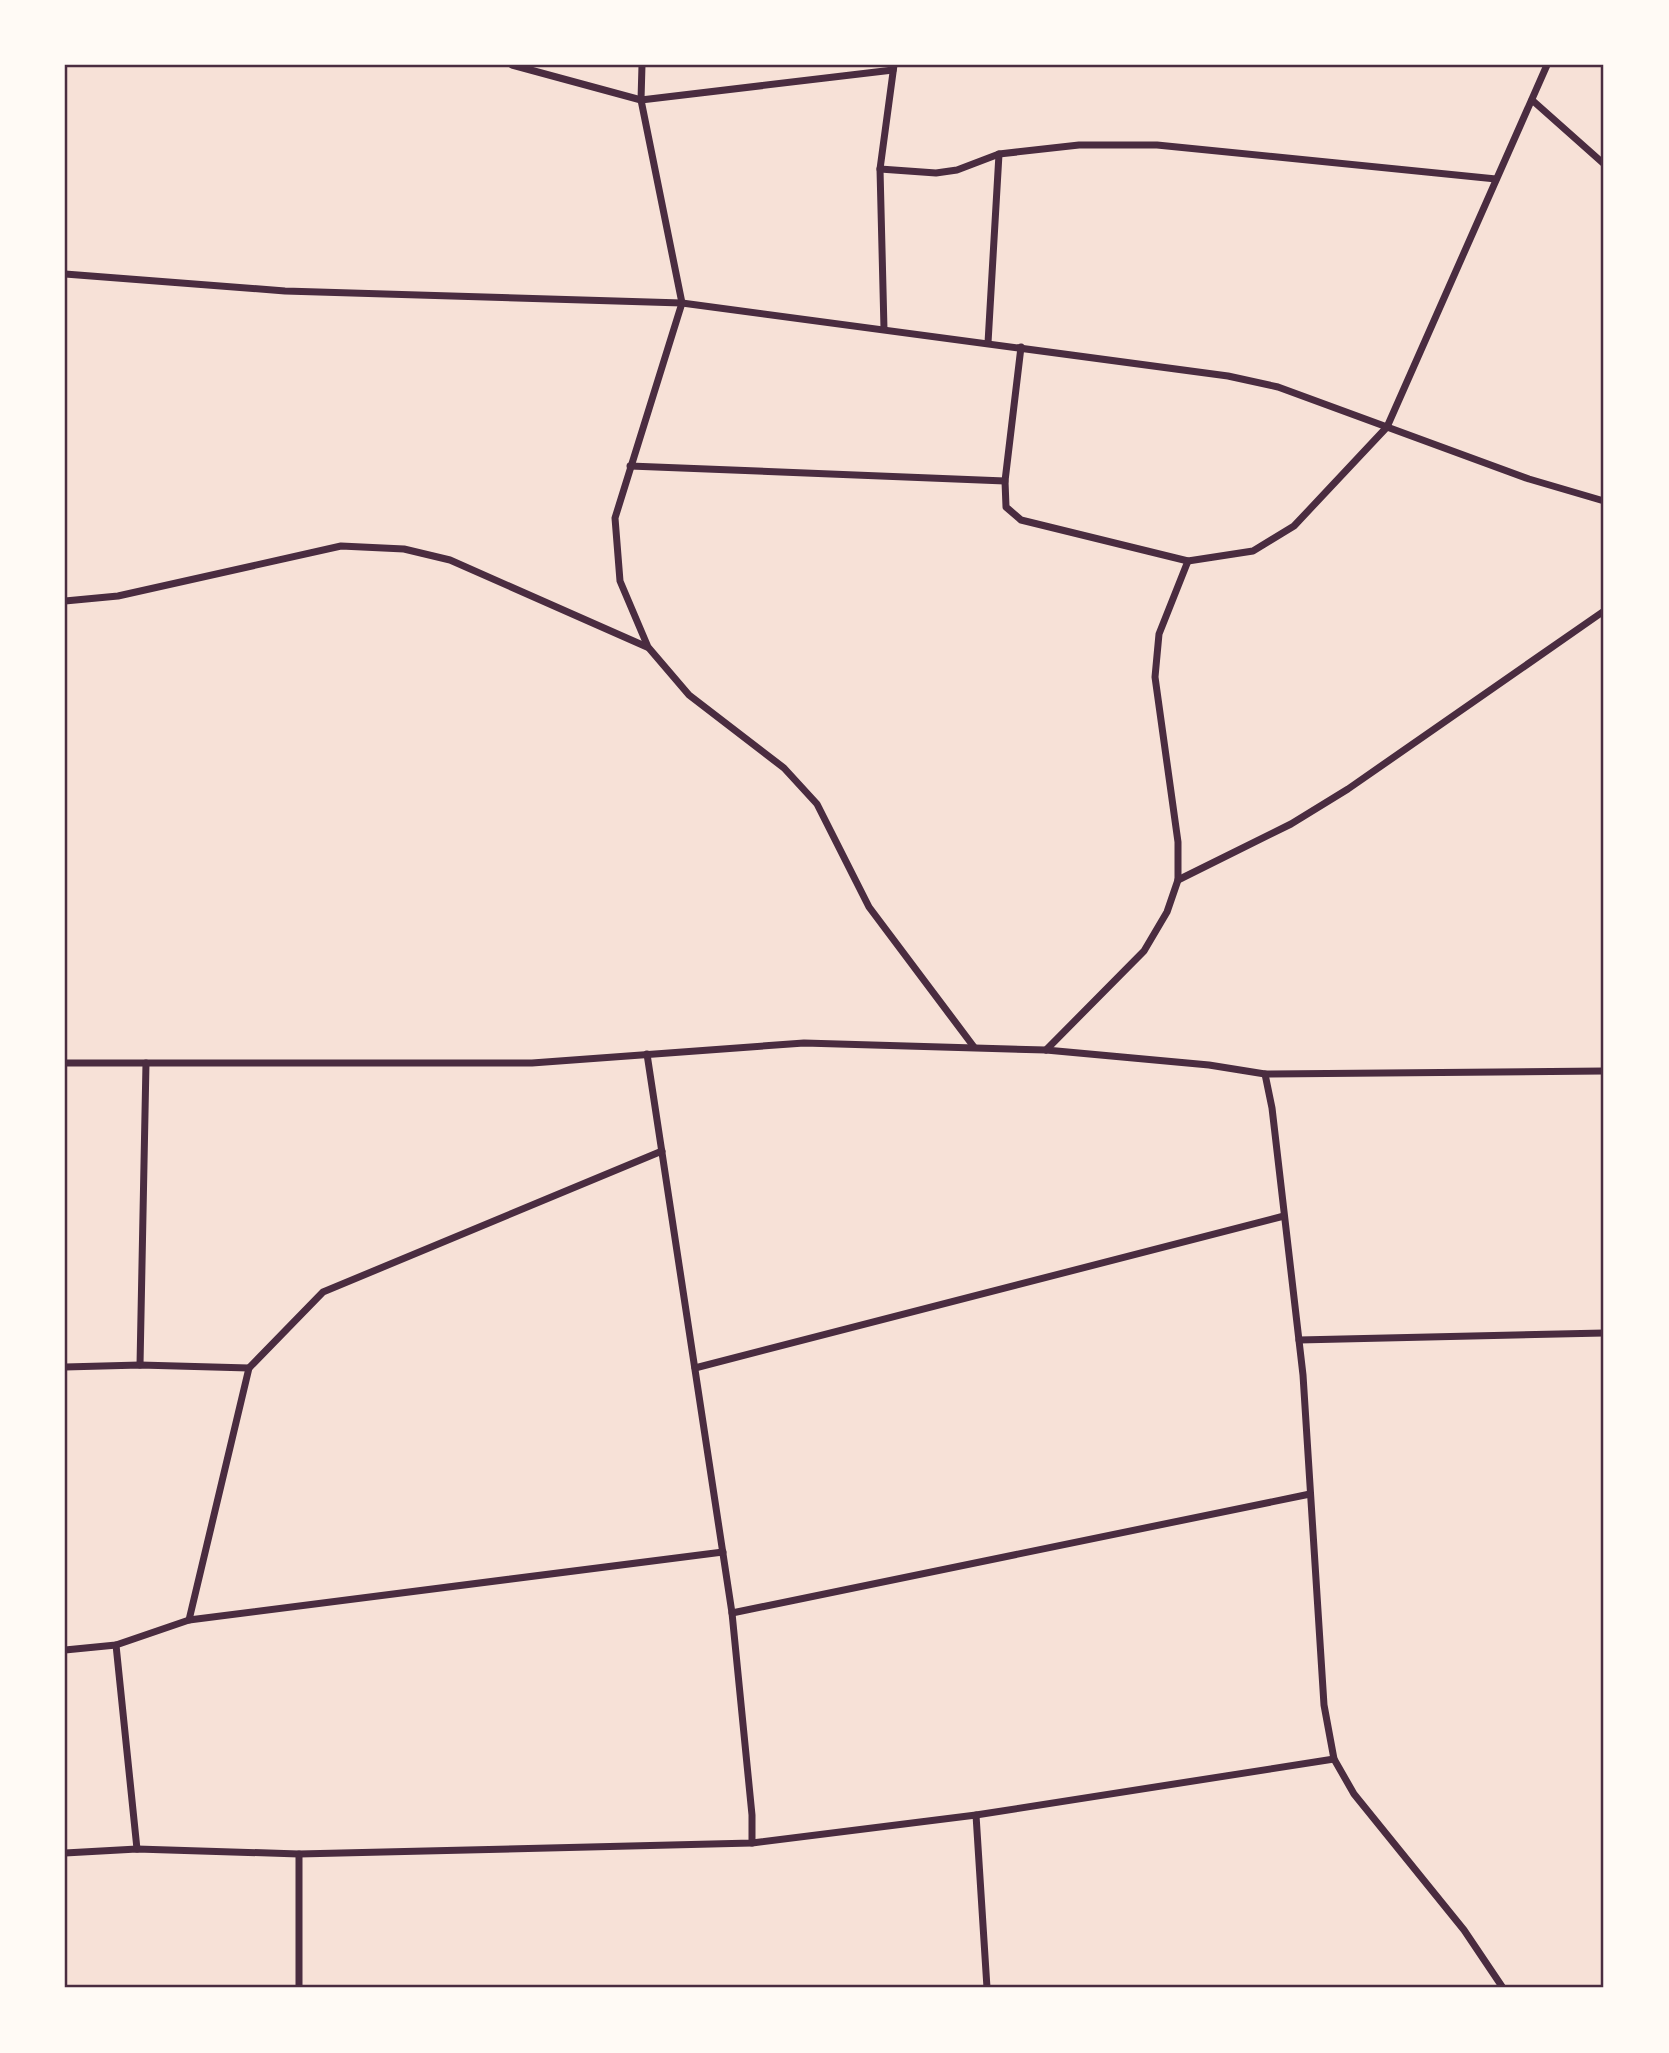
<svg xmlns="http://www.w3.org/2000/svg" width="1669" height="2053" viewBox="0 0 1669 2053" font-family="Overpass,sans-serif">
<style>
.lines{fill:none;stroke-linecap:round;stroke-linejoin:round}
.minor{stroke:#4a2c40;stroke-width:7}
.neatline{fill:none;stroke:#4a2c40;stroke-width:2.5}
</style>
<rect width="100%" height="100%" fill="#f7e1d7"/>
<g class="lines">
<!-- minor -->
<g class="minor">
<polyline points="512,65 641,100 893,70"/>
<polyline points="642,65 641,100 682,303 615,518 620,581 648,647 689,695 784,768 817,804 869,907 974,1047"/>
<polyline points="1532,100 1604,164"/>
<polyline points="880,169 936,173 957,170 999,154 1079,145 1157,145 1496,179"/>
<polyline points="65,274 285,291 682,303 1228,376 1278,387 1529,479 1604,501"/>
<polyline points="884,329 880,169 894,65"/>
<polyline points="988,343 999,154"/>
<polyline points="1021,347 1005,481 1006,507 1021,520 1188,561 1253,551 1294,526 1387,427 1547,65"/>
<polyline points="630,466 1005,481"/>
<polyline points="65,601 118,596 341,546 404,549 450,560 647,647"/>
<polyline points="1178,880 1291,824 1348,789 1604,611"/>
<polyline points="1046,1050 1144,951 1167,912 1178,880 1178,842 1155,677 1159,634 1188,561"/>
<polyline points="647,1054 732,1613 752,1815 752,1843"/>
<polyline points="65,1063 532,1063 804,1043 1046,1050 1209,1065 1265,1074 1604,1071"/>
<polyline points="1265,1074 1272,1108 1303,1375 1324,1705 1334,1759 1354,1794 1464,1930 1503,1988"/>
<polyline points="1299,1340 1604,1333"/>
<polyline points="140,1365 146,1063"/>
<polyline points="65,1367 140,1365 249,1368"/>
<polyline points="695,1368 1284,1216"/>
<polyline points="732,1613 1310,1494"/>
<polyline points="189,1620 249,1368 323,1292 662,1151"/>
<polyline points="116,1645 137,1849"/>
<polyline points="65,1650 116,1645 189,1620 723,1552"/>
<polyline points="976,1815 987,1988"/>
<polyline points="65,1853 137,1849 299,1854 752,1843 976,1815 1334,1759"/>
<polyline points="299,1854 299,1988"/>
</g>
</g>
<!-- border -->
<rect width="1669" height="2053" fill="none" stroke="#fffaf5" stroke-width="133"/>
<rect x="66" y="66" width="1536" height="1920" class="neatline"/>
</svg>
